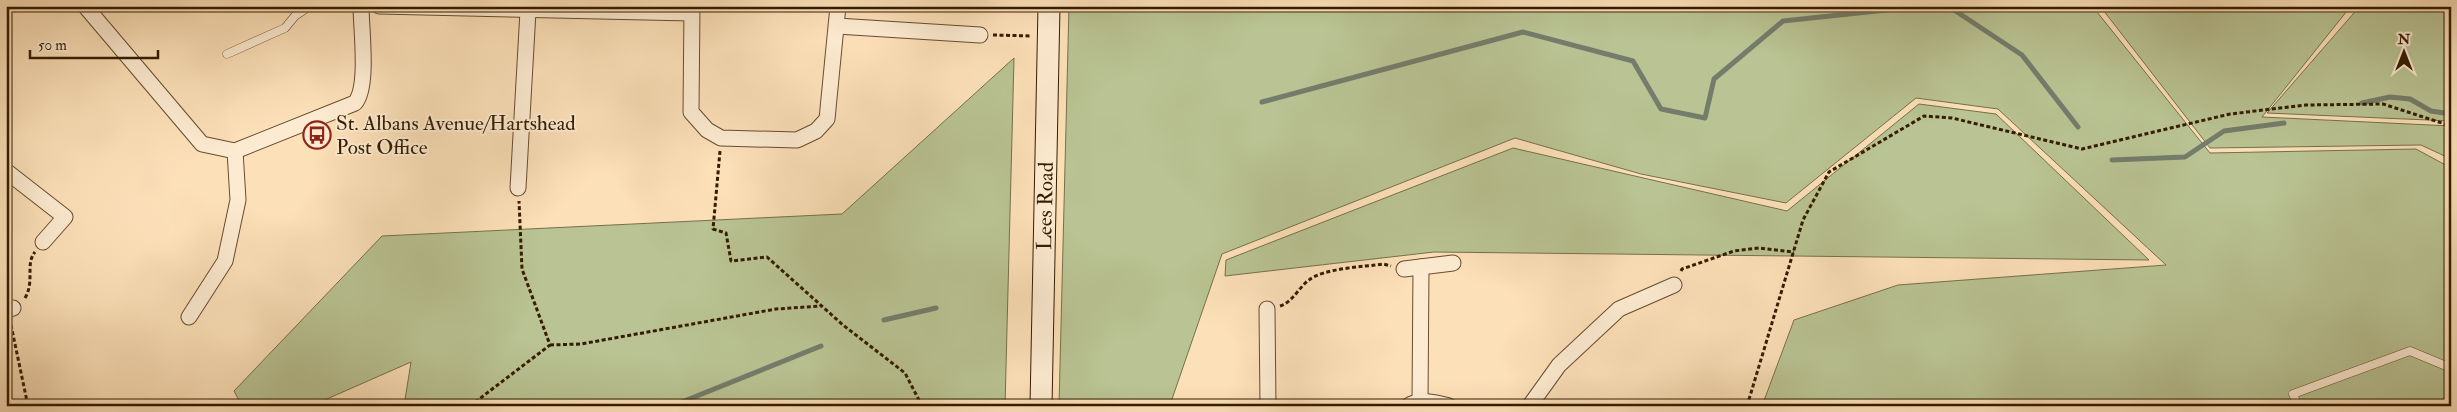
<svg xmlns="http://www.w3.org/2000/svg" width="2457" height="412" viewBox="0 0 2457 412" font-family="'IM FELL Double Pica',serif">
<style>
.green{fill:#b9c393;stroke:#76704a}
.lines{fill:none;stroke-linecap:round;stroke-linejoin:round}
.stream{stroke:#747d6b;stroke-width:5}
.lane-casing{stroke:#664d2e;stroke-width:9}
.street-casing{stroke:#664d2e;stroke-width:17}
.secondary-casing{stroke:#341c00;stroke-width:23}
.path{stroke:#341c00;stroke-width:3;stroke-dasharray:4 2.5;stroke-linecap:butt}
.lane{stroke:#fdebd1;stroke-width:8}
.street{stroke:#fdebd1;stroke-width:15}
.secondary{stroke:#fdebd1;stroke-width:21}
.labels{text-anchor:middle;stroke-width:4;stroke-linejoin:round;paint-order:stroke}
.poi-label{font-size:21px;fill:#341c00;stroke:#fdebd1;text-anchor:start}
.street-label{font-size:21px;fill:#341c00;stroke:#fdebd1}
</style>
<rect width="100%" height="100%" fill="#fce0b8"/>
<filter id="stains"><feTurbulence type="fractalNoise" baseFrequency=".004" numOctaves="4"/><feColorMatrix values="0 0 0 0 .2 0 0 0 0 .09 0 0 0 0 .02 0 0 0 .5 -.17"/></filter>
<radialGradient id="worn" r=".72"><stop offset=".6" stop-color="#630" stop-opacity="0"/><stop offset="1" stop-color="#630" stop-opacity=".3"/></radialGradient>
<!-- green -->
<g class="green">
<polygon points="1069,6 2095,6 2097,12 2210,153 2416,149 2451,168 2451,406 1762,406 1794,320 1898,285 2166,265 1998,109 1916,98 1786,203 1641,174 1515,138 1222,254 1171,402 1059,406"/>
<polygon points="2100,6 2351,6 2262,117 2451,126 2451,159 2421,145 2210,148"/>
<polygon points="2360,6 2451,6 2451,121 2267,113"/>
<polygon points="1014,58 1005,406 942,406 907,402 908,406 404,406 411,362 311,406 242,406 234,391 382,236 842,214"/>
<polygon points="1919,104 1996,114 2149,260 1434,252 1225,276 1226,260 1513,148 1787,211"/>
</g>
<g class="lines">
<!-- stream -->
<g class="stream">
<polyline points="1948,6 2022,55 2078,127"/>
<polyline points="1262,102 1523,32 1633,61 1661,109 1705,118 1714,79 1783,21 1924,6"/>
<polyline points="2362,103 2390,97 2410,99 2431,111 2451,114"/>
<polyline points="2112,160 2185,157 2224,131 2284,123"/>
<polyline points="884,320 936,308"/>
<polyline points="672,406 821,346"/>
</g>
<!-- lane casing -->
<g class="lane-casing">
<g id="lane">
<polyline points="227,54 285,28 295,16 310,6"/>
<polyline points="2298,406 2293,394 2410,351 2451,368"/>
</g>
</g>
<!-- street casing -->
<g class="street-casing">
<g id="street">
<path d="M85 6 202 144 235 151 355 103C369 87 361 29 361 6"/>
<polyline points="379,6 691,13"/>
<polyline points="692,6 691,112 707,130 721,138 797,140 816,131 827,119 838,6"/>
<polyline points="837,26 980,35"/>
<polyline points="6,171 65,217 43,242"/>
<polyline points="518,188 528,11"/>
<polyline points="1404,269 1453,263"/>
<polyline points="1267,309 1268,406"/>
<polyline points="6,310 13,308"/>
<polyline points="189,317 225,261 238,200 235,151"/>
<polyline points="1420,403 1421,267"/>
<polyline points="1531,404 1559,365 1619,309 1674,285"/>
<path d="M1408 406C1419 398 1437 403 1449 406"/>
</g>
</g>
<!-- secondary casing -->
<g class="secondary-casing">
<g id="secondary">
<path id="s1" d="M1041 406 1049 6"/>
</g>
</g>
<!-- path -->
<g class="path">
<polyline points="993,35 1032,36"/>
<polyline points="720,151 713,229 726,233 731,261 767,257 843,325 905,373 922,406"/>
<polyline points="1681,271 1682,269 1734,251 1759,248 1794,252"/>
<path d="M25 298C35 281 25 264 35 252"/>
<path d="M1280 306C1293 302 1299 287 1309 280 1324 268 1363 267 1383 264L1391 266"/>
<polyline points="11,325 28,406"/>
<polyline points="550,345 581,344 776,309 821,306"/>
<polyline points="470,406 550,345 522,269 519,201"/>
<polyline points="1747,406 1803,220 1829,172 1924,116 1952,118 2082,149 2230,114 2306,105 2383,104 2451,126"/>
</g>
<!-- lane -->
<use href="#lane" class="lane"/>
<!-- street -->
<use href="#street" class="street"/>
<!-- secondary -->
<use href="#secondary" class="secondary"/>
</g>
<!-- icons -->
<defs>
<g id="bus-ring" transform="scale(1.4375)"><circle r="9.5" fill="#fdebd1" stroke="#8f2418" stroke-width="1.5"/><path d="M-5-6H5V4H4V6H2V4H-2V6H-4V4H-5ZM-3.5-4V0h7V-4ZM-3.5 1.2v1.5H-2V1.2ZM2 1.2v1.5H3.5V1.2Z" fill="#8f2418"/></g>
</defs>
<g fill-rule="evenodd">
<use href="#bus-ring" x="317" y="135"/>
</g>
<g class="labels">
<!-- poi labels -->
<g class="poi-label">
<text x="336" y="130">St. Albans Avenue/Hartshead<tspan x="336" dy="24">Post Office</tspan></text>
</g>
<!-- street labels -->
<g class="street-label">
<text dy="7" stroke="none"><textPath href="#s1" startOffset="200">Lees Road</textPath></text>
</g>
</g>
<!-- margin -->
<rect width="2457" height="412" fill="none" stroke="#fce0b8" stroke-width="25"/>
<rect x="8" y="8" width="2442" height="397" fill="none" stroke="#341c00" stroke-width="2.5"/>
<rect x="12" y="12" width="2432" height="387" fill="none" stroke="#341c00"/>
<!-- north arrow -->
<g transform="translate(2404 52)" stroke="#fdebd1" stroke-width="4" paint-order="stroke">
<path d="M0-4L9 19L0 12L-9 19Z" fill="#341c00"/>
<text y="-8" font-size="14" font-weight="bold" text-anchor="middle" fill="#341c00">N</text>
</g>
<!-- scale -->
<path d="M30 50v8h128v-8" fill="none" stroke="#341c00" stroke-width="2.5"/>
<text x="38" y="50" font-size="15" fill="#341c00" stroke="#fdebd1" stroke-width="4" paint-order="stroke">50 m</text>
<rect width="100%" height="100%" filter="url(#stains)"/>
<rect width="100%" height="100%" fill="url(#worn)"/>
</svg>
